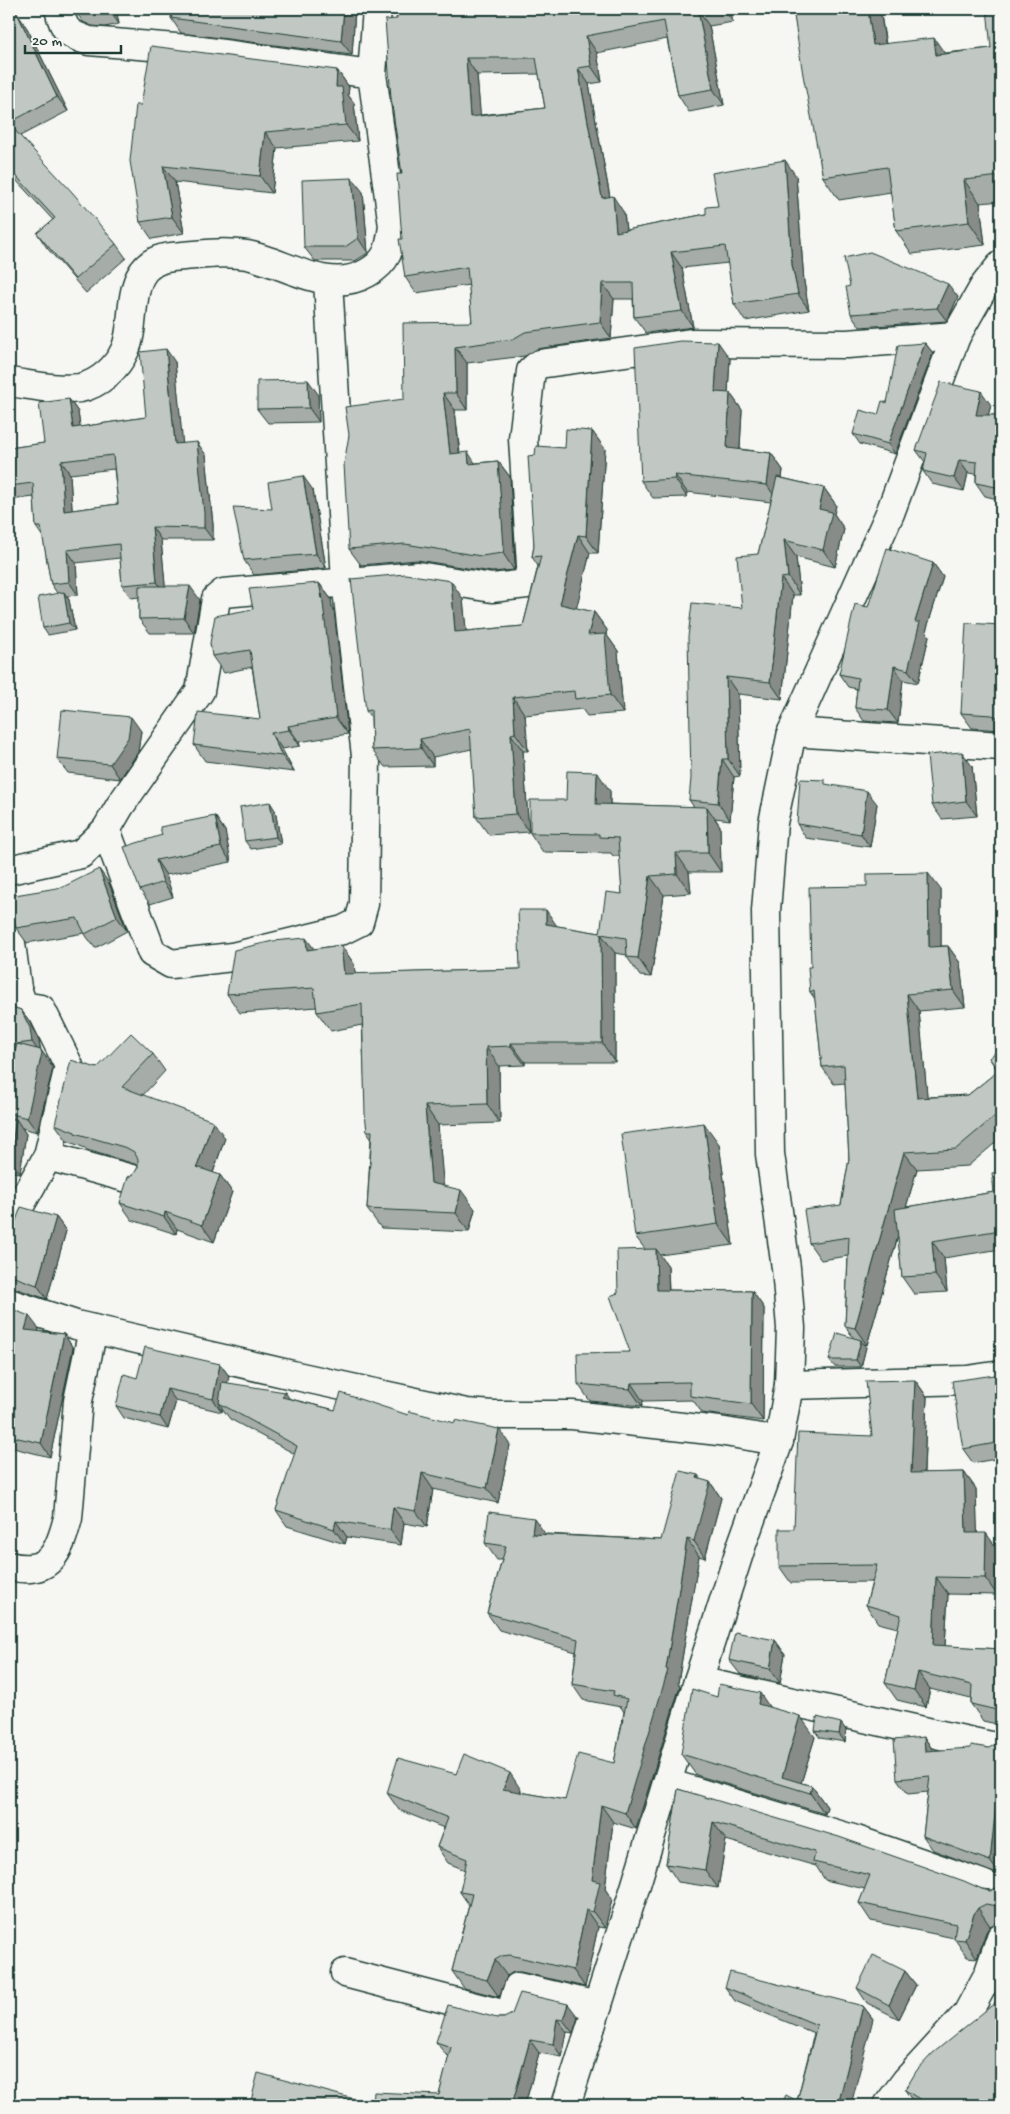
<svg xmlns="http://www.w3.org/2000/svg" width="1010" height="2114" viewBox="0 0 1010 2114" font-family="'Gochi Hand',sans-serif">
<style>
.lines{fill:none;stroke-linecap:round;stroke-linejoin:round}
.minor-casing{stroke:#1f3d34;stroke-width:31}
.major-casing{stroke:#1f3d34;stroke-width:31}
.minor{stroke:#f6f6f2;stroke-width:28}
.major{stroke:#f6f6f2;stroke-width:28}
.wall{fill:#a6aca8;stroke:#1f3d34;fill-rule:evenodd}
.shaded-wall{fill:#878c88;stroke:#1f3d34}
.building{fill:#c1c8c3;stroke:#1f3d34;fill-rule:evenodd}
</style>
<rect width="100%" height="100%" fill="#f6f6f2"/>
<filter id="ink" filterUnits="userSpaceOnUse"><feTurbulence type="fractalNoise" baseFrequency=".02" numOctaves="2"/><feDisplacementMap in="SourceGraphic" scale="10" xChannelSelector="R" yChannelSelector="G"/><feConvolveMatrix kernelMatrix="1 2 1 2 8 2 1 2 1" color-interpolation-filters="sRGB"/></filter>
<g filter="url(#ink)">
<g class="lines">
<!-- minor casing -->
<g class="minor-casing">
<g id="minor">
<path d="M59 9C64 31 68 34 89 41L188 49 372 74"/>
<path d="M9 382C32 385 57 391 80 388 90 386 100 380 107 374 115 367 121 359 125 350 139 319 121 262 172 257 196 255 223 251 247 255 287 263 328 295 367 273 388 261 390 249 393 226L372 74 377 9"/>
<polyline points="792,732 1001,746"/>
<polyline points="106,830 152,953 171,964 232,957 343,930 359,922 364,904 366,756 346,581 328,281"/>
<polyline points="9,870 81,854 106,830 120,806 200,691 216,599 223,593 418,576 492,588 527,584 531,565 523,439 531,371 539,364 691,343 847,344 956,336"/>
<polyline points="9,929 17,988 23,1006 41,1009 69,1066 48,1156 19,1207 9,1241"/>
<polyline points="48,1156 135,1180"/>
<polyline points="9,1303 76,1325 301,1377 466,1413 493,1415 572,1415 719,1431 779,1441"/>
<polyline points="789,1385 967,1380 1001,1375"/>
<path d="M9 1566C50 1576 59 1553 68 1518L78 1401 93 1329"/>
<polyline points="698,1681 995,1747"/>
<polyline points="667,1783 856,1840 982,1884 1001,1893"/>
<polyline points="345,1973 510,2016 518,1987 598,2006"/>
<polyline points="888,2105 906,2081 967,2014 988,1975 1001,1937"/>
</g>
</g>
<!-- major casing -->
<g class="major-casing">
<polyline id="major" points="566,2105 634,1891 698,1681 742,1544 779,1441 789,1385 791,1328 786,1268 770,1154 766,911 773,823 792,732 890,513 956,336 985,285 1001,265"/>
</g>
<!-- minor -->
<use href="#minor" class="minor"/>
<!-- major -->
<use href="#major" class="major"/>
</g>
<!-- wall -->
<g class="wall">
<polygon points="74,9 116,9 119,24 105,27 92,26 83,22"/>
<polygon points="173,9 355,9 352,55 181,33 171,18"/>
<path d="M396 9H730L733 22 709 26 724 105 689 112 678 95 667 39 597 53 602 82 589 84 610 197 624 213 626 230 706 214 718 206 796 176 804 282 809 310 745 321 734 304 728 263 682 268 693 327 646 333 634 317 633 299H614L611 338 537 349 525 356 467 363V410H455L460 453 475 463 498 461 510 477 515 564 514 570 492 572 417 560 361 565 349 549 404 399 472 322 469 285 416 293 405 277 402 239V174ZM539 74 545 108 480 115 477 75Z"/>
<polygon points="793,9 880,9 886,44 945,53 991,48 1001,9 1001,201 980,203 985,245 912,254 896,231 891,192 839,200 823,177"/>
<polygon points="9,17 27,28 68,111 20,136 116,244 126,258 86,293 47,248 37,233 53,220 15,179 9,170"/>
<polygon points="337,70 349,87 348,95 354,103 358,141 277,148 272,193 175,182 184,233 152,239 140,222 141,105"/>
<polygon points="363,192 368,253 355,261 315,261 304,247"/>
<polygon points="958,297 947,321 860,327 851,314"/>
<polygon points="925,343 933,353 895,454 860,444 853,434 878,415"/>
<polygon points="730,359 728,392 730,393 742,410 740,449 771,453 783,470 782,478 824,488 836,505 834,514 844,529 835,567 796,557 800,595 793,595 782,699 738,694 740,776 734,777 730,820 715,818 720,826 721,872 689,872 691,893 664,895 651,977 640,976 627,957 627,955 615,953 615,1062 525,1062 525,1065 499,1066 500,1123 438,1125 443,1186 475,1209 469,1232 381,1228 367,1209 371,1138 367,1131 362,1025 331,1031 317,1012 317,1007 240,1013 227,994 314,949 341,945 354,964 355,974 520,969 557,926 600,933 622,894 620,856 613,856 611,853 543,852 530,833 566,800 610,791 610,804 694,807 689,800 742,608 758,554 771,502 687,492 687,497 653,498 641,481"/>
<path d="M175 362 182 443 206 455 213 525V540H161L165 586 200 600 194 633H150L139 619V597L131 598 122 585 120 558 76 563 78 595 67 596 69 600 75 630 48 635 43 628 57 593 51 584 43 537 36 527 34 497 9 500V448L44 443 69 399 78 412 80 427 146 417ZM114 469 118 504 72 510 70 474Z"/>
<polygon points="318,394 319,422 268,423 257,409"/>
<polygon points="991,405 988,415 1001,415 1001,500 985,496 976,483 976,474 968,473 964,491 932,484 923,471 925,462 916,450"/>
<polygon points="592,431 605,449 598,553 590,553 576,608 594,612 607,630 606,634 618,651 623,713 587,716 582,709 525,715 528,751 523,751 529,832 489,835 476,817 472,749 433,757 433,766 385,767 372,750 371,718 366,711 463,599 466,631 523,626 538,566 532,557 534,546 535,455 565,448"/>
<polygon points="313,490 326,568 254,575 244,560 272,509"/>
<polygon points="933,563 943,577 926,631 929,636 918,683 903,680 898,723 864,721 855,708 857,689 848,687 839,674 868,607"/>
<polygon points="319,583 331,599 332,607 334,610 348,734 299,742 300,746 282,749 294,772 205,761 194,745 260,719 252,667 224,673 212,656 253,609"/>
<polygon points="1001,625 1001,730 972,728 961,713"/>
<polygon points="9,647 12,668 9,669"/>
<polygon points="141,731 138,752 120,779 68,773 57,759"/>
<polygon points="972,766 977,816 942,819 932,805"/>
<polygon points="828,785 877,804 870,847 806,838 797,824"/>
<polygon points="275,810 281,844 251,849 245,841"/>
<polygon points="215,816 225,831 231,862 166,875 173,897 150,904 140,890 162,835"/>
<polygon points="109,883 127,931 95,948 84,933 27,943 16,928 13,914 9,908 9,896"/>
<polygon points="941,890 941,946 948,946 960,963 965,1007 919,1011 927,1097 968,1095 998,1071 989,1058 1001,1048 1001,1138 968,1166 917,1169 906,1207 994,1192 1001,1172 1001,1249 944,1258 947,1292 914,1294 902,1277 898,1236 867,1345 864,1344 866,1347 861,1367 835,1367 829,1360 853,1337 845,1326 848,1256 821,1260 809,1243 841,1205 849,1159 845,1083 834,1084 822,1067 815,999 810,992 811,967"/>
<polygon points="9,1006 21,1010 31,1023 39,1041 41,1050 53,1068 37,1132 22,1128 26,1134 20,1173 9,1172 9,1074 14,1057 9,1050"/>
<polygon points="153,1054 165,1071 143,1095 225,1138 213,1173 220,1175 232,1192 214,1242 177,1229 176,1234 132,1220 120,1203 138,1167 138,1165 87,1150 85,1148 67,1141 55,1124 97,1068"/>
<polygon points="719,1144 733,1245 660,1255 668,1266 669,1290 752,1291 764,1308 763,1421 702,1413 693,1400 643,1401 642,1406 590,1401 578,1384 630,1352 618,1293 645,1249 635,1236"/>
<polygon points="56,1217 66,1231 47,1299 14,1288 9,1288 9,1238"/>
<polygon points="9,1308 39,1329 38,1331 64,1334 73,1348 50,1457 9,1447"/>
<polygon points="220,1364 229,1376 227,1383 335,1410 408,1415 510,1445 498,1503 433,1489 427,1527 404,1523 401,1545 347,1537 345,1544 287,1526 276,1510 295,1454 230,1419 222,1408 222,1412 176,1401 168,1429 124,1418 116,1406 137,1378"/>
<polygon points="995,1375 1001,1384 1001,1458 973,1463 963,1449"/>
<polygon points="915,1380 927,1397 924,1473 964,1472 976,1489 977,1533 998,1550 997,1595 948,1594 945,1646 1001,1649 1001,1725 983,1721 971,1704 971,1699 930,1689 926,1707 897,1700 885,1683 898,1628 878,1623 866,1605 872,1582 791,1583 779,1566 794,1529 872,1436"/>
<polygon points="698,1475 701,1480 710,1482 721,1498 705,1558 699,1556 678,1683 680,1686 636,1829 613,1822 605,1889 612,1899 605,1928 598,1927 585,1987 521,1972 513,1972 507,1976 499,1997 464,1988 452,1971 469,1905 460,1892 465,1870 448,1863 437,1847 444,1828 399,1810 387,1793 456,1774 521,1790 520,1792 565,1800 614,1763 624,1712 621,1707 583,1700 572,1684 576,1652 499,1630 487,1613 502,1560 497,1560 485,1543 546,1534 661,1540"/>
<polygon points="775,1640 785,1654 780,1683 740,1674 729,1660"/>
<polygon points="717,1697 769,1707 815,1737 801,1783 812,1786 827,1807 825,1814 696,1775 681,1754"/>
<polygon points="846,1730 845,1742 820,1738 815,1731"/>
<polygon points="924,1737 933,1750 1000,1875 933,1850 923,1836 928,1792 908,1794 897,1779"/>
<polygon points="678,1789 982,1889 1001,1891 1001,1922 998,1922 990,1926 986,1932 977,1958 967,1957 954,1938 871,1921 859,1903 865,1889 825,1880 816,1866 726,1840 718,1888 678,1882 666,1864"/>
<polygon points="905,1971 916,1985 899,2019 867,2003 857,1988"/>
<polygon points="725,1987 863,2006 873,2019 797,2101 814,2033 735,2001"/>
<polygon points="1001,1998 1001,2105 918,2105 914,2103 905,2090"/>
<polygon points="578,2017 573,2033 567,2032 562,2057 539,2053 525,2105 250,2105 373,2104 439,2095 449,2056 446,2055 436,2042 497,2018"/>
</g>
<!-- shaded-wall -->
<g class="shaded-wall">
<polygon points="109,9 116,9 119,24 109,10"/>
<polygon points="344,9 355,9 352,55 341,41"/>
<polygon points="723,9 730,9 733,22"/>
<polygon points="868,9 880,9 889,68 873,45"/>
<polygon points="698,10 709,26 724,105 713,89"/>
<polygon points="17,13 27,28 68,111 57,97"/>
<polygon points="586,36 597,53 602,82 591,66"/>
<polygon points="934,38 950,61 936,55"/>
<polygon points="466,58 477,75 482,133 470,117"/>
<polygon points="578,68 589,84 613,214 602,198"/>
<polygon points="337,70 349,87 348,95 354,103 358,141 346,125 336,87"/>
<polygon points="265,132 277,148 272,193 260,176"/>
<polygon points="785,160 796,176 804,282 809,310 798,294 792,265"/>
<polygon points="163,166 175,182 184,233 172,217"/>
<polygon points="352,178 363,192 368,253 358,238"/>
<polygon points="964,180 980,203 985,245 969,222"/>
<polygon points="613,196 624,213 628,248 616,232"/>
<polygon points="671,252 682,268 693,327 682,311"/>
<polygon points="602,283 614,299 611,338 600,322"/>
<polygon points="948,284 958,297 947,321 937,308"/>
<polygon points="718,342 730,359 727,409 715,392"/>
<polygon points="925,343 933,353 895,454 888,444"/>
<polygon points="455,347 467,363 467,410 456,393"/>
<polygon points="166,349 175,362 184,457 175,444"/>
<polygon points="308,380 318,394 319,422 309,408"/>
<polygon points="981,391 991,405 985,428 976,415"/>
<polygon points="443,393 455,410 461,470 450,454"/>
<polygon points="730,393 742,410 739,465 727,448"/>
<polygon points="69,399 78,412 82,441 73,428"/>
<polygon points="592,431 605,449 598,553 586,536"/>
<polygon points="197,442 206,455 213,525 213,540 204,528"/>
<polygon points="468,452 479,469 469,464"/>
<polygon points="771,453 783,470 779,503 767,485"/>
<polygon points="959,460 968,473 964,491 954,478"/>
<polygon points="61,461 70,474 73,524 64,511"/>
<polygon points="498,461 510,477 515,564 514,570 503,553"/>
<polygon points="675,475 687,492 687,497 675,479"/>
<polygon points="303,476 313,490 326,568 316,554"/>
<polygon points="824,488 836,505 834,514 844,529 835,567 823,550 819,509"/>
<polygon points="152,527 161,540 166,595 157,582"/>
<polygon points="578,535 590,553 573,622 560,604"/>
<polygon points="784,540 796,557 800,595 788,577"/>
<polygon points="67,550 76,563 78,595 69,582"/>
<polygon points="933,563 943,577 926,631 929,636 918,683 908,670 915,622"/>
<polygon points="781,578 793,595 782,699 770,682"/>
<polygon points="451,581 463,599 468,649 455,632"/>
<polygon points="319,583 331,599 332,607 334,610 348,734 336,718"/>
<polygon points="190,586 200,600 194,633 184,618"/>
<polygon points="64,592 69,600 75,630 69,623"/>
<polygon points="594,612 607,630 606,634 618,651 623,713 610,695 588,635"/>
<polygon points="9,647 12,668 9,663"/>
<polygon points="894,666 903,680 898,723 888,710"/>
<polygon points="726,677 738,694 740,776 728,759"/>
<polygon points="513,697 525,715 528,751 515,733"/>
<polygon points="131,717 141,731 138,752 120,779 110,764"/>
<polygon points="288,726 299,742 300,746 289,730"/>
<polygon points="271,733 282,749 294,772 282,756"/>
<polygon points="511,734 523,751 529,832 516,814"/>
<polygon points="420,739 433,757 433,766 421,748"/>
<polygon points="962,752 972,766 977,816 966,801"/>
<polygon points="722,759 734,777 730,820 718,803"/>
<polygon points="597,772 610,791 610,823 596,804"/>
<polygon points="867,791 877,804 870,847 861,834"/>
<polygon points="270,802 275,810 281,844 276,837"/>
<polygon points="707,807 720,826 721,872 708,853"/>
<polygon points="215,816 225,831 231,862 221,847"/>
<polygon points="676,853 689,872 691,893 677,874"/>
<polygon points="156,860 166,875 173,897 163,882"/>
<polygon points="99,869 109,883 127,931 117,917"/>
<polygon points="928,873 941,890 941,965 929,947"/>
<polygon points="650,876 664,895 651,977 638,958"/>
<polygon points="546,910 559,929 546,924"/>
<polygon points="601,934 615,953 615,1062 602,1043"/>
<polygon points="306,938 320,957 307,950"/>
<polygon points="341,945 354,964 358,993 344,974"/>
<polygon points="948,946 960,963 965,1007 953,990"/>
<polygon points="907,994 919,1011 929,1115 917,1098"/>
<polygon points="21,1010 31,1023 39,1041 41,1055 32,1042"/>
<polygon points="511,1043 525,1062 525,1065 511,1046"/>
<polygon points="486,1047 499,1066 500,1123 487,1104"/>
<polygon points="41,1050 53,1068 37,1132 27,1118"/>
<polygon points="425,1106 438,1125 445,1202 431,1183"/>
<polygon points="16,1119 26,1134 20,1173 10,1159"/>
<polygon points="213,1121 225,1138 209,1184 197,1167"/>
<polygon points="704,1123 719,1144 733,1245 718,1224"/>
<polygon points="904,1152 917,1169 867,1345 855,1328"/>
<polygon points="220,1175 232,1192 214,1242 202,1225"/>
<polygon points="461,1190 475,1209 469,1232 456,1213"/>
<polygon points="165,1212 177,1229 176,1234 164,1217"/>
<polygon points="56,1217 66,1231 47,1299 37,1285"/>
<polygon points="932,1241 944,1258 947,1292 935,1275"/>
<polygon points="656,1249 668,1266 669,1307 657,1290"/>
<polygon points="752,1291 764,1308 763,1421 751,1404"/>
<polygon points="29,1316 39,1329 35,1343 25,1330"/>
<polygon points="64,1334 73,1348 50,1457 41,1443"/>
<polygon points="861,1340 866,1347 861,1367 856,1360"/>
<polygon points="220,1364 229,1376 223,1405 219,1403 222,1408 222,1412 213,1399"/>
<polygon points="995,1375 1001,1384 1001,1412"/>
<polygon points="915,1380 927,1397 923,1490 911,1473"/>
<polygon points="631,1383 643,1401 642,1406 630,1389"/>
<polygon points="167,1389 176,1401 168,1429 160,1417"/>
<polygon points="285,1392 296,1408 282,1397"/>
<polygon points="499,1429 510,1445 498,1503 487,1488"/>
<polygon points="964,1472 976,1489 978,1550 966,1533"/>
<polygon points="422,1473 433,1489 427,1527 416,1511"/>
<polygon points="698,1475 708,1489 710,1482 721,1498 705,1558 694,1541"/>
<polygon points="393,1507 404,1523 401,1545 390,1530"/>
<polygon points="534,1518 546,1535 532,1534"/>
<polygon points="336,1521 347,1537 345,1544 334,1529"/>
<polygon points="986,1533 998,1550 997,1595 985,1578"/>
<polygon points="687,1539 699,1556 678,1683 680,1686 636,1829 625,1813 666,1669"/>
<polygon points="936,1577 948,1594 944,1662 933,1645"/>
<polygon points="775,1640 785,1654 780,1683 770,1669"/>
<polygon points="918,1672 930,1689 926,1707 914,1690"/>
<polygon points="760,1693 774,1714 758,1704"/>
<polygon points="800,1716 815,1737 799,1790 782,1777"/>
<polygon points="841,1723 846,1730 845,1742 839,1734"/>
<polygon points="924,1737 934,1752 925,1751"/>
<polygon points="1001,1741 1001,1863 1000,1875 990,1861"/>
<polygon points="510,1773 521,1790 515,1806 503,1789"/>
<polygon points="812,1786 827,1807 825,1814 810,1793"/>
<polygon points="601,1805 613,1822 605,1889 612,1899 605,1928 593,1912 592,1880"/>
<polygon points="713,1822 726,1840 718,1888 705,1870"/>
<polygon points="998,1887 1001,1891 1001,1914 996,1906"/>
<polygon points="978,1908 990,1926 986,1932 977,1958 965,1940 974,1914"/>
<polygon points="586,1910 598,1927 585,1987 573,1970"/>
<polygon points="495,1960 507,1976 499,1997 487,1980"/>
<polygon points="905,1971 916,1985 899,2019 889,2005"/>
<polygon points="568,2004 578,2017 573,2033 563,2020"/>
<polygon points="863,2006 873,2019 851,2105 838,2105"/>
<polygon points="557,2019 567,2032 562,2057 553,2044"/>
<polygon points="530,2040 539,2053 525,2105 512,2105"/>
</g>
<!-- building -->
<g class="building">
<polygon points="76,9 109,9 109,10 95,12 82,11"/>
<polygon points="173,9 344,9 341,41 171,18"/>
<path d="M396 9H706L698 10 713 89 678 95 664 21 586 36 591 66 578 68 602 198 613 196 616 232 706 214V207L718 206 712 173 785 160 792 265 798 294 734 304 725 246 671 252 682 311 634 317 633 283H602L600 322 525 332 513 339 455 347 456 393H443L450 454 468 452 469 464 498 461 504 548 503 553 481 556 405 544 349 549 344 464 349 435 345 407 404 399 403 323 472 322 467 267 405 277 399 239H402L397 174H402L391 98 385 20 397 19ZM466 58H536L545 108 470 117Z"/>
<polygon points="793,9 868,9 873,45 934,38 936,55 991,48 987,9 1001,9 1001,176 964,180 969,222 896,231 887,167 823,177 803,75"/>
<polygon points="17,13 57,97 9,123 9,17"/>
<polygon points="151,46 337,70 336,87 342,87 346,125 265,132 260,176 163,166 172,217 140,222 130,161 136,105 141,105"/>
<polygon points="9,124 72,192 116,244 75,279 37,233 55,218 9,168"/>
<polygon points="352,178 358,238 345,247 304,247 302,180"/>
<polygon points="870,252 948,284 937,308 851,314 846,287 850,286 844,258"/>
<polygon points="680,341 718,342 715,392 730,393 727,448 771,453 767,485 675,475 675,479 641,481 635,348"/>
<polygon points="925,343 888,444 853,434 860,410 878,415 882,401 887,403 898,345"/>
<path d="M166 349 175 444 197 442 204 513V528L152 527 157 582 122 585 119 544 67 550 69 582 51 584 41 527H36L33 483 9 486V448L44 443 39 403 69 399 73 428 146 417 140 352ZM113 455 118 504 64 511 61 461Z"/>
<polygon points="308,380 309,408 257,409 257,381"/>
<polygon points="941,382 981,391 976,415 1001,415 1001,488 976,483 977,462 959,460 954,478 923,471 927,453 916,450"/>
<polygon points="566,429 592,431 586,536 578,535 560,604 594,612 588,635 605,634 610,695 575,699 574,691 513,697 515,733 511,734 516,814 476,817 470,729 420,739 421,748 372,750 371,710 366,711 351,579 405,574 451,581 455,632 523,626 541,556 532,557 534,546 528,456 535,455 536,446 565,448"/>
<polygon points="303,476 316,554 244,560 233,507 272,509 268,482"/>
<polygon points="777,477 824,488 819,509 832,512 823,550 784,540 788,577 781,578 770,682 726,677 728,759 722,759 718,803 689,800 691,778 688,637 692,603 742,608 737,556 758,554"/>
<polygon points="887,548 933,563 915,622 920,622 908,670 894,666 888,710 855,708 858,678 839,674 855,604 868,607"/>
<polygon points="319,583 322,598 322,594 336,718 288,726 289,730 271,733 282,756 194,745 198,712 260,719 250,650 212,656 210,643 215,616 253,609 249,589"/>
<polygon points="139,586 190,586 184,618 139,619"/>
<polygon points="64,592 69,623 43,628 38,597"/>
<polygon points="966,623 1001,625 1001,720 999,718 992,715 961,713"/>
<polygon points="62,710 131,717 128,738 110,764 57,759"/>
<polygon points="962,752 966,801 932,805 927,755"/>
<polygon points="567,771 597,772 596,804 707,807 708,853 676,853 677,874 650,876 638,958 627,957 626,938 601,934 602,1043 511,1043 511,1046 486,1047 487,1104 425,1106 431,1183 461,1190 456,1213 367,1209 372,1131 367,1131 365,1114 362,1004 317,1012 314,988 227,994 234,950 273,941 306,938 307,950 341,945 344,974 520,969 518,910 546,910 546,924 600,933 606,892 622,894 618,838 599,837 599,834 530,833 530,800 566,800"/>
<polygon points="800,779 825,780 825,784 867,791 861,834 797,824"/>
<polygon points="270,802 276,837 245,841 240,807"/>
<polygon points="215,816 221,847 156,860 163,882 140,890 124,847 162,835 160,827"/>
<polygon points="99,869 117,917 85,934 77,918 16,928 11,905 9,904 9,896 63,887"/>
<polygon points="928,873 929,947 948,946 953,990 907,994 917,1098 968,1095 999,1070 989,1058 1001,1048 1001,1111 956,1149 904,1152 855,1328 845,1326 849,1237 809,1243 804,1210 841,1205 849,1159 844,1065 822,1067 814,991 810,992 808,967 811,967 809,887 867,886 867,874"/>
<polygon points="9,1006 21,1010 30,1028 32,1042 9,1045"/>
<polygon points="131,1033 153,1054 122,1087 213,1121 197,1167 220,1175 202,1225 165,1212 164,1217 120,1203 128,1177 134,1174 138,1167 138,1159 134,1152 127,1148 75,1133 75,1132 55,1124 71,1060 97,1068"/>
<polygon points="17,1044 41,1050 42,1053 27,1118 9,1113 9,1074"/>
<polygon points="9,1119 16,1119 10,1159 9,1158"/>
<polygon points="704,1123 718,1224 635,1236 621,1134"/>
<polygon points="1001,1172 1001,1230 932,1241 935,1275 902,1277 895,1209 994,1192 992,1173"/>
<polygon points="21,1207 56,1217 37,1285 9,1275 9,1238 10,1237"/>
<polygon points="656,1249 657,1290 752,1291 751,1404 690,1396 690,1382 631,1383 630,1389 578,1384 577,1353 630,1352 610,1296 618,1293 617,1250"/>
<polygon points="9,1308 29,1316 25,1330 64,1334 41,1443 9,1436"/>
<polygon points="837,1333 861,1340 856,1360 829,1360"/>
<polygon points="145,1347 220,1364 213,1399 167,1389 160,1417 116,1406 124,1374 137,1378"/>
<polygon points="995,1375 1001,1412 1001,1442 963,1449 952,1381"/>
<polygon points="915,1380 911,1473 964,1472 966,1533 986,1533 985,1578 936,1577 933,1645 1001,1649 1001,1711 971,1704 972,1685 918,1672 914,1690 885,1683 901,1615 866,1605 877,1565 779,1566 779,1529 794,1529 798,1433 872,1436 866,1381"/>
<polygon points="222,1382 285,1392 282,1397 335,1410 341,1393 408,1415 409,1411 455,1423 455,1420 499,1429 487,1488 422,1473 416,1511 393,1507 390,1530 336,1521 334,1529 276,1510 297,1446 219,1403"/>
<polygon points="680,1471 698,1475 697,1478 710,1482 694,1541 687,1539 666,1669 668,1670 625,1813 601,1805 592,1880 600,1882 593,1912 586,1910 573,1970 510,1955 502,1956 495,1960 487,1980 452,1971 472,1894 460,1892 467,1859 437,1847 448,1818 387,1793 398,1758 456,1774 464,1754 510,1773 503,1789 565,1800 578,1754 614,1763 627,1699 613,1695 614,1691 572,1684 578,1639 487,1613 506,1546 485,1543 489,1512 534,1518 532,1534 661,1540"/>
<polygon points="735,1632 775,1640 770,1669 729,1660"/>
<polygon points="719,1684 760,1693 758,1704 800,1716 782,1777 812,1786 810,1793 681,1754 692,1689 717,1697"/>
<polygon points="817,1717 841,1723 839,1734 815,1731"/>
<polygon points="1001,1730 999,1776 990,1861 923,1836 930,1776 897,1779 894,1740 924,1737 925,1751 971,1748 971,1745 989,1748 997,1743 1000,1736 1000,1731"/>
<polygon points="678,1789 839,1837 964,1881 982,1889 990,1891 998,1887 996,1906 986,1904 978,1908 974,1914 965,1940 954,1939 956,1924 859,1903 870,1875 813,1862 815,1852 713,1822 705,1870 666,1864"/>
<polygon points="873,1955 905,1971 889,2005 857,1988"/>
<polygon points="730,1972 863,2006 838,2105 781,2105 786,2095 797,2101 817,2025 725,1987"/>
<polygon points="520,1993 568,2004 563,2020 557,2019 553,2044 530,2040 512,2105 250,2105 258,2073 373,2104 374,2092 439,2095 451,2047 436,2042 448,2005 497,2018 504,2018 512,2014"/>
<polygon points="1001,1998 1001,2097 991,2105 929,2105 905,2090 917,2070 933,2053"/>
</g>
</g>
<!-- margin -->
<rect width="1010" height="2114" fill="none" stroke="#f6f6f2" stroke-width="30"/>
<rect x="15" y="15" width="980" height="2084" fill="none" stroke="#1f3d34" stroke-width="2" filter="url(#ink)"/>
<!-- scale -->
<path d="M25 45v8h96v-8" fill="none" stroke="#1f3d34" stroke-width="2.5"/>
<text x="32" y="45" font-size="15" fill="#1f3d34" stroke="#f6f6f2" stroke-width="4" paint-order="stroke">20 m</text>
</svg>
